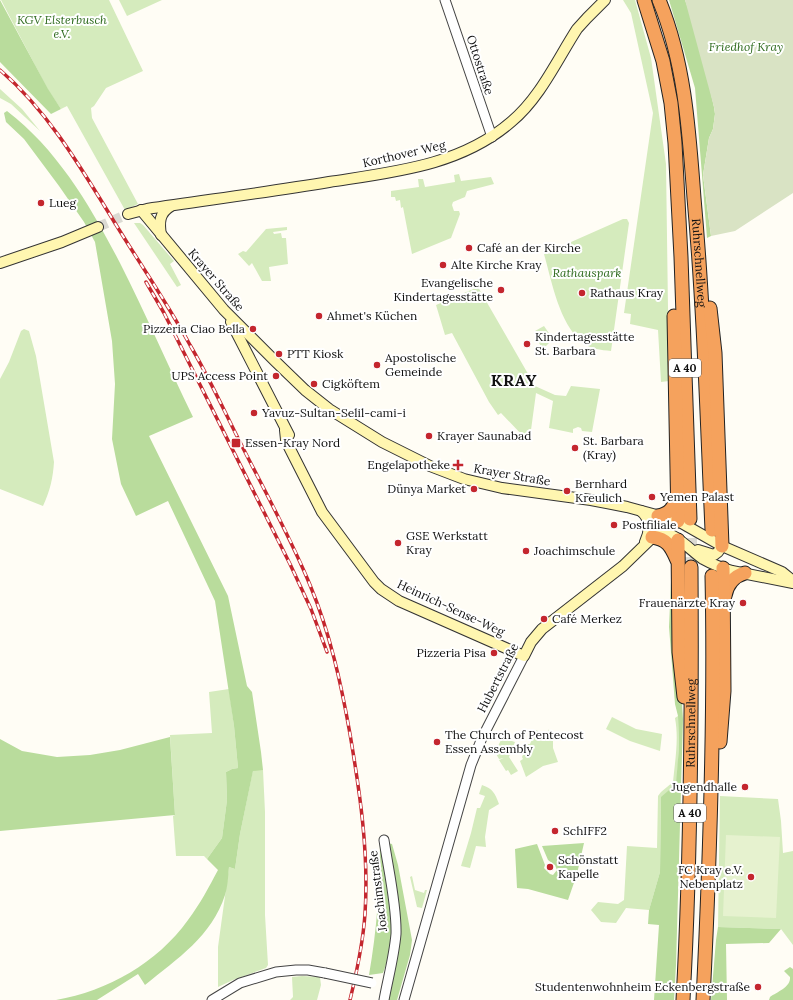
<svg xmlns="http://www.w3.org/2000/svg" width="793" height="1000" viewBox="0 0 793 1000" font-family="Lora,serif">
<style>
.green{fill:#d5ebbd}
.forest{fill:#b9dc9c}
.cemetery{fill:#d9e3c4}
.pitch{fill:#e6f2cf}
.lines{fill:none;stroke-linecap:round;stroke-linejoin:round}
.secondary-tunnel{stroke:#dbdad3;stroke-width:10;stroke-dasharray:10 5;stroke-linecap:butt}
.motorway-tunnel{stroke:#dbdad3;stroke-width:13;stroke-dasharray:13 6;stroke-linecap:butt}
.tertiary-casing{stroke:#444;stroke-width:11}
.secondary-casing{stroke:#333;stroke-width:12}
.motorway-casing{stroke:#222;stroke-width:15}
.tertiary{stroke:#fff;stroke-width:9}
.secondary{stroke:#fff6b0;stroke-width:10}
.motorway{stroke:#f5a25d;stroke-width:13}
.rail-casing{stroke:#c4262e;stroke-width:3.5}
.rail{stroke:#fff;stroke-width:2;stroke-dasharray:6;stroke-linecap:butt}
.tertiary-bridge-casing{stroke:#444;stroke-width:11;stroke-linecap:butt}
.tertiary-bridge{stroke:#fff;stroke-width:9}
.poi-dot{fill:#c4262e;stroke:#fff;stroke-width:1.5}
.labels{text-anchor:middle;stroke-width:4;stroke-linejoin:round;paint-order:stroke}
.shield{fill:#fff;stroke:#585858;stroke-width:1}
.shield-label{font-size:11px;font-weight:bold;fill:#111}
.park-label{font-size:12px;font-style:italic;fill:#2f6b1f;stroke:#fff}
.street-label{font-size:12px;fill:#111;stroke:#fff}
.poi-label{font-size:12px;fill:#111;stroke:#fff;text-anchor:start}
.district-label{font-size:16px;font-weight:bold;letter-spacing:1px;fill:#111;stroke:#fff}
</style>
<rect width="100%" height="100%" fill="#fffdf5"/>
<!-- green -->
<g class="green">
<polygon points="1,0 109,0 143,71 106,88 94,106 91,108 92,118 138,204 125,210 67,106 61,109 48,90"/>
<polygon points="119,0 162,0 127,16"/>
<polygon points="623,0 635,0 651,58 666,164 669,381 661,382 658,330 630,324 631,314 624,313 653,113 631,13"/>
<polygon points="0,89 22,109 40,131 11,104 0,98"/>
<polygon points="459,174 461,181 491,177 494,184 467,191 465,197 453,202 452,205 454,211 459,211 460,214 451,238 412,254 403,207 401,208 400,200 396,201 395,197 391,197 391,191 419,187 418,179 423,179 425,187 455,182 454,175"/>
<path d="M623 219H627L629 223 611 351C601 350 590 349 582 342 559 323 552 282 544 254Z"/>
<polygon points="134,223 140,223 143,225 174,261 170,264 181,285 177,287"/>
<polygon points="287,227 287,230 273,232 274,234 281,233 282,238 286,238 288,264 269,267 271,281 262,281 252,263 249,266 238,254 243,251 246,252 266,229"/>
<polygon points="478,287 535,386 555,395 566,396 571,386 600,389 592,432 582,431 581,428 578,427 573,429 573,433 549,428 553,401 536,393 531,430 524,437 501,413 498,415 489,402 452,333 445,335 436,305"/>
<polygon points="544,326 553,339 543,349 537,340 535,331"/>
<path d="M24 329 29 331 36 356 54 462C53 478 50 491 43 506L0 489V379L9 362 21 331Z"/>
<polygon points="229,689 234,726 238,768 232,769 226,772 227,800 222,838 207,859 204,856 176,856 173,816 175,815 170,735 212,733 209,692"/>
<path d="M678 716 679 747 677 781 676 784 661 798 660 872 649 910 626 908 616 923 601 922 591 910 598 902 618 904 624 900 627 846 657 848 658 796 661 792 673 782C675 761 679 739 675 718Z"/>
<polygon points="612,717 636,729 662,734 660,751 630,741 606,729"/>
<polygon points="549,729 549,737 553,738 553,748 558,762 543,766 526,777 520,761 523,759 522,757 528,744 530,744 536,730 547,735"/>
<polygon points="502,738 515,742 509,757 518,771 511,775 508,770 506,771 499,760 504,758 499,759 495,752"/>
<polygon points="253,770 263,770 265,812 265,915 268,965 266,968 233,980 218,987 218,947 229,867 235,869 240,834"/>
<path d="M482 785C493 789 495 793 499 804L489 810 485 837 486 847 476 846 470 868 461 866 471 833 477 808H480L485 796 479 794Z"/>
<polygon points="720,796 778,799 781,821 783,853 793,851 793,945 781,929 718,927"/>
<polygon points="412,876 415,890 424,893 425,890 427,890 422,908 417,907 410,877"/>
<polygon points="302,976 320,977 321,985 317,1000 290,1000 293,997 292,977"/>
</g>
<!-- forest -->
<g class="forest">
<polygon points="0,0 48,89 61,109 51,114 0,62"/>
<polygon points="669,0 685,0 697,32 714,107 715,114 713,129 709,138 703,175 711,236 707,238 695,88"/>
<path d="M7 111C58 150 91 207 120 263 146 314 168 366 193 417L149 436 228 596 247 686 252 692 261 752 263 770 253 771 240 834 235 869 229 867C228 876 228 886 225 895 212 936 177 959 145 985L138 974 97 1000H56C108 991 157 963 188 920 200 904 209 887 218 870L207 859 222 838 227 800 226 772 232 769 238 768 234 726 215 601 168 501 136 516 121 484 112 439 115 384 112 341 95 242 84 222 59 186 24 139 6 122 4 113Z"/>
<polygon points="672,559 683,719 676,965 674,1000 654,1000 659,925 648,924 649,910 660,872 661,797 676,784 679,747 678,716 675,704 669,627"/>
<polygon points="170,737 175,815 0,831 0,739 22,751 57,757 90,755 120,750"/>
<path d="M380 839C385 868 392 898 392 928 393 943 388 959 383 973L369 975C377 930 380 885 380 839Z"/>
<polygon points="388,843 392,844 398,865 412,940 410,955 397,1000 387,1000 394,974 398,941"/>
<polygon points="584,843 577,874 568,900 528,889 517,888 515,849 537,844 545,865 544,868 550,874 553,875 557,870 555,865 548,860 542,846"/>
<polygon points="718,927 781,929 769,943 726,944 727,1000 711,1000 716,940"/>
<path d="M790 967 793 969V1000H769L770 997C777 992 791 987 790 977L784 971Z"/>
</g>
<!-- cemetery -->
<polygon class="cemetery" points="685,0 793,0 793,193 735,231 711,236 703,175 709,138 713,129 715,114 714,107"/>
<!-- pitch -->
<polygon class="pitch" points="726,835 780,837 776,918 723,916"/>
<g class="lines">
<!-- secondary-tunnel -->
<polyline class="secondary-tunnel" points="98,227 128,214"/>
<!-- motorway-tunnel -->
<polyline class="motorway-tunnel" points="690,519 691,567"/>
<!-- tertiary casing -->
<g class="tertiary-casing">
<g id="tertiary">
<polyline points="445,0 492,137"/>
<polyline points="212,1000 240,983 276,972 296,970 308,970 325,973"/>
<path d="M384 1000C388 978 394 957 396 934 397 906 388 868 384 840"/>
<polyline points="404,1000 471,765 482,738 524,656"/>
</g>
</g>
<!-- secondary casing -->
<g class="secondary-casing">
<g id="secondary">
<polyline points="141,210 224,310 276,362 305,390 329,409 382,442 430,466 464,479 502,488 591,500 627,507 678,521 722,546 782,572 793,581"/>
<path d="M128 214 147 209C207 200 269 192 329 182 393 172 460 166 511 122 540 98 557 60 577 29L587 18 605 0"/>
<path d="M161 235C159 223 159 213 171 206"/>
<polyline points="0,263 62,242 98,227"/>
<polyline points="231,322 289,435"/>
<path d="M285 430 286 440 288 445 322 512 374 582 381 589 399 601 524 656 531 642 542 629 623 566 658 532C673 530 691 551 703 559 712 564 722 568 732 571L793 583"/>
<path d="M641 511C651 519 650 532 645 542"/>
<polyline points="698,550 714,555 718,552 722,546"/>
</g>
</g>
<!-- motorway casing -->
<g class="motorway-casing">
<g id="motorway">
<polyline points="644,0 663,61 671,103 675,143 681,257 690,519"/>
<path id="s1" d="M659 0C685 63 689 131 694 198 704 309 707 419 712 530"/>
<polyline points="710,308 715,353 722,546"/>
<polyline points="674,316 678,521"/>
<path d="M658 516C669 514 674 508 676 498"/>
<path d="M652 537C667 539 671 546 677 560"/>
<polyline points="678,540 679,652 684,697"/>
<path d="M725 596C727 585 734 576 745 573"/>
<polyline points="720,742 724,691 723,568"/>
<path id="s2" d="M683 1000C691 856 692 711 691 567"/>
<path d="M703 1000C710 859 715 718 712 576"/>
</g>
</g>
<!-- tertiary -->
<use href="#tertiary" class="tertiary"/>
<!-- secondary -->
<use href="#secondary" class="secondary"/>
<!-- motorway -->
<use href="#motorway" class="motorway"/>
<!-- rail casing -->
<g class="rail-casing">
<g id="rail">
<path d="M0 70C54 116 90 184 128 244 149 277 171 310 190 345 210 379 226 415 244 450 267 495 291 539 310 585 330 633 341 683 350 734 360 793 369 853 365 914 363 943 357 971 350 1000"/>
<polyline points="146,282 164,313 290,564 311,609 327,652"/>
</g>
</g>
<!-- rail -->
<use href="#rail" class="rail"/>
<!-- tertiary-bridge casing -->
<g class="tertiary-bridge-casing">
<polyline id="tertiary-bridge" points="325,973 372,983"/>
</g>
<!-- tertiary-bridge -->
<use href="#tertiary-bridge" class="tertiary-bridge"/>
</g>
<!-- markers -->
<g class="poi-dot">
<circle cx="41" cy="203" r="4"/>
<circle cx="469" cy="248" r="4"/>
<circle cx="443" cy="265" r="4"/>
<circle cx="501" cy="290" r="4"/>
<circle cx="582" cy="293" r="4"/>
<circle cx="319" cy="316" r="4"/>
<circle cx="253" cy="329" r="4"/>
<circle cx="527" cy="344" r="4"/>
<circle cx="279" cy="354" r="4"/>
<circle cx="377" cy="365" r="4"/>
<circle cx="276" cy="376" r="4"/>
<circle cx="314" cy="384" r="4"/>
<circle cx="254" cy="413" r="4"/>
<circle cx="429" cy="436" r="4"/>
<rect x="231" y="438" width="10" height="10" rx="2"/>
<circle cx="575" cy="448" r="4"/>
<path d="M456 459h4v4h4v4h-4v4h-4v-4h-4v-4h4z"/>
<circle cx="474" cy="489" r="4"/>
<circle cx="567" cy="491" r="4"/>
<circle cx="652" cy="497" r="4"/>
<circle cx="614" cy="525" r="4"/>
<circle cx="398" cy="543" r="4"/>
<circle cx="526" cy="551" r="4"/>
<circle cx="743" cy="603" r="4"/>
<circle cx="544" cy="619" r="4"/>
<circle cx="494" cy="653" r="4"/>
<circle cx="437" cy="742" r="4"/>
<circle cx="745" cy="787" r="4"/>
<circle cx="555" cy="831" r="4"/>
<circle cx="550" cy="867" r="4"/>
<circle cx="751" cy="877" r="4"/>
<circle cx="758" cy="987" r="4"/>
</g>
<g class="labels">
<!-- shield labels -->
<g class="shield">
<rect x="669" y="359" width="32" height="18" rx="3"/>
<rect x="674" y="804" width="32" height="18" rx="3"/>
</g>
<g class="shield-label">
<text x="685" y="372">A 40</text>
<text x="690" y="817">A 40</text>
</g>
<!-- park labels -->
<g class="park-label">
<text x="62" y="24">KGV Elsterbusch<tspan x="62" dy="14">e.V.</tspan></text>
<text x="746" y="51">Friedhof Kray</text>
<text x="587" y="277">Rathauspark</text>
</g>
<!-- street labels -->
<g class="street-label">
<text transform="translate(480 65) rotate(72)" y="4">Ottostraße</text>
<text transform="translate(404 154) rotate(-13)" y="4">Korthover Weg</text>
<text dy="4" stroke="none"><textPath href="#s1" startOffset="267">Ruhrschnellweg</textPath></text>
<text transform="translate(216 280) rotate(49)" y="4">Krayer Straße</text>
<text transform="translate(512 475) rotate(10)" y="4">Krayer Straße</text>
<text transform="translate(451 608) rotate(25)" y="4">Heinrich-Sense-Weg</text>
<text transform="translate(498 678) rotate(-63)" y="4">Hubertstraße</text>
<text dy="4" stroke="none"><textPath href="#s2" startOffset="277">Ruhrschnellweg</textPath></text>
<text transform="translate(378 891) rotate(-97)" y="4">Joachimstraße</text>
</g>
<!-- poi labels -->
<g class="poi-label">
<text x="49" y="207">Lueg</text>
<text x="477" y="252">Café an der Kirche</text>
<text x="451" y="269">Alte Kirche Kray</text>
<text x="493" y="287" text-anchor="end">Evangelische<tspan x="493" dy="14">Kindertagesstätte</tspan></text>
<text x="590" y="297">Rathaus Kray</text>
<text x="327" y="320">Ahmet's Küchen</text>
<text x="245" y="333" text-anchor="end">Pizzeria Ciao Bella</text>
<text x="535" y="341">Kindertagesstätte<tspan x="535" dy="14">St. Barbara</tspan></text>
<text x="287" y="358">PTT Kiosk</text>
<text x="385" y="362">Apostolische<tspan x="385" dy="14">Gemeinde</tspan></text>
<text x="268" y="380" text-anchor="end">UPS Access Point</text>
<text x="322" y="388">Cigköftem</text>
<text x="262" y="417">Yavuz-Sultan-Selil-cami-i</text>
<text x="437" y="440">Krayer Saunabad</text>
<text x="583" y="445">St. Barbara<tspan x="583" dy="14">(Kray)</tspan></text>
<text x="245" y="447">Essen-Kray Nord</text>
<text x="450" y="469" text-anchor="end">Engelapotheke</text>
<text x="575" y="488">Bernhard<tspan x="575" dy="14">Kreulich</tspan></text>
<text x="466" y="493" text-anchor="end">Dünya Market</text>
<text x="660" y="501">Yemen Palast</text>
<text x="622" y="529">Postfiliale</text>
<text x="406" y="540">GSE Werkstatt<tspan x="406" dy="14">Kray</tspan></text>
<text x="534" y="555">Joachimschule</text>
<text x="735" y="607" text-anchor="end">Frauenärzte Kray</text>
<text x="552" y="623">Café Merkez</text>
<text x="486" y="657" text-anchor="end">Pizzeria Pisa</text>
<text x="445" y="739">The Church of Pentecost<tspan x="445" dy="14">Essen Assembly</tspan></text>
<text x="737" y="791" text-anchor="end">Jugendhalle</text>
<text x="563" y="835">SchIFF2</text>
<text x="558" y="864">Schönstatt<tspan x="558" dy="14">Kapelle</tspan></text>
<text x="743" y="874" text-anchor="end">FC Kray e.V.<tspan x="743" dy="14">Nebenplatz</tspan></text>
<text x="750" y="991" text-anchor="end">Studentenwohnheim Eckenbergstraße</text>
</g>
<!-- district labels -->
<g class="district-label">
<text x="514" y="386">KRAY</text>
</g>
</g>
</svg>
